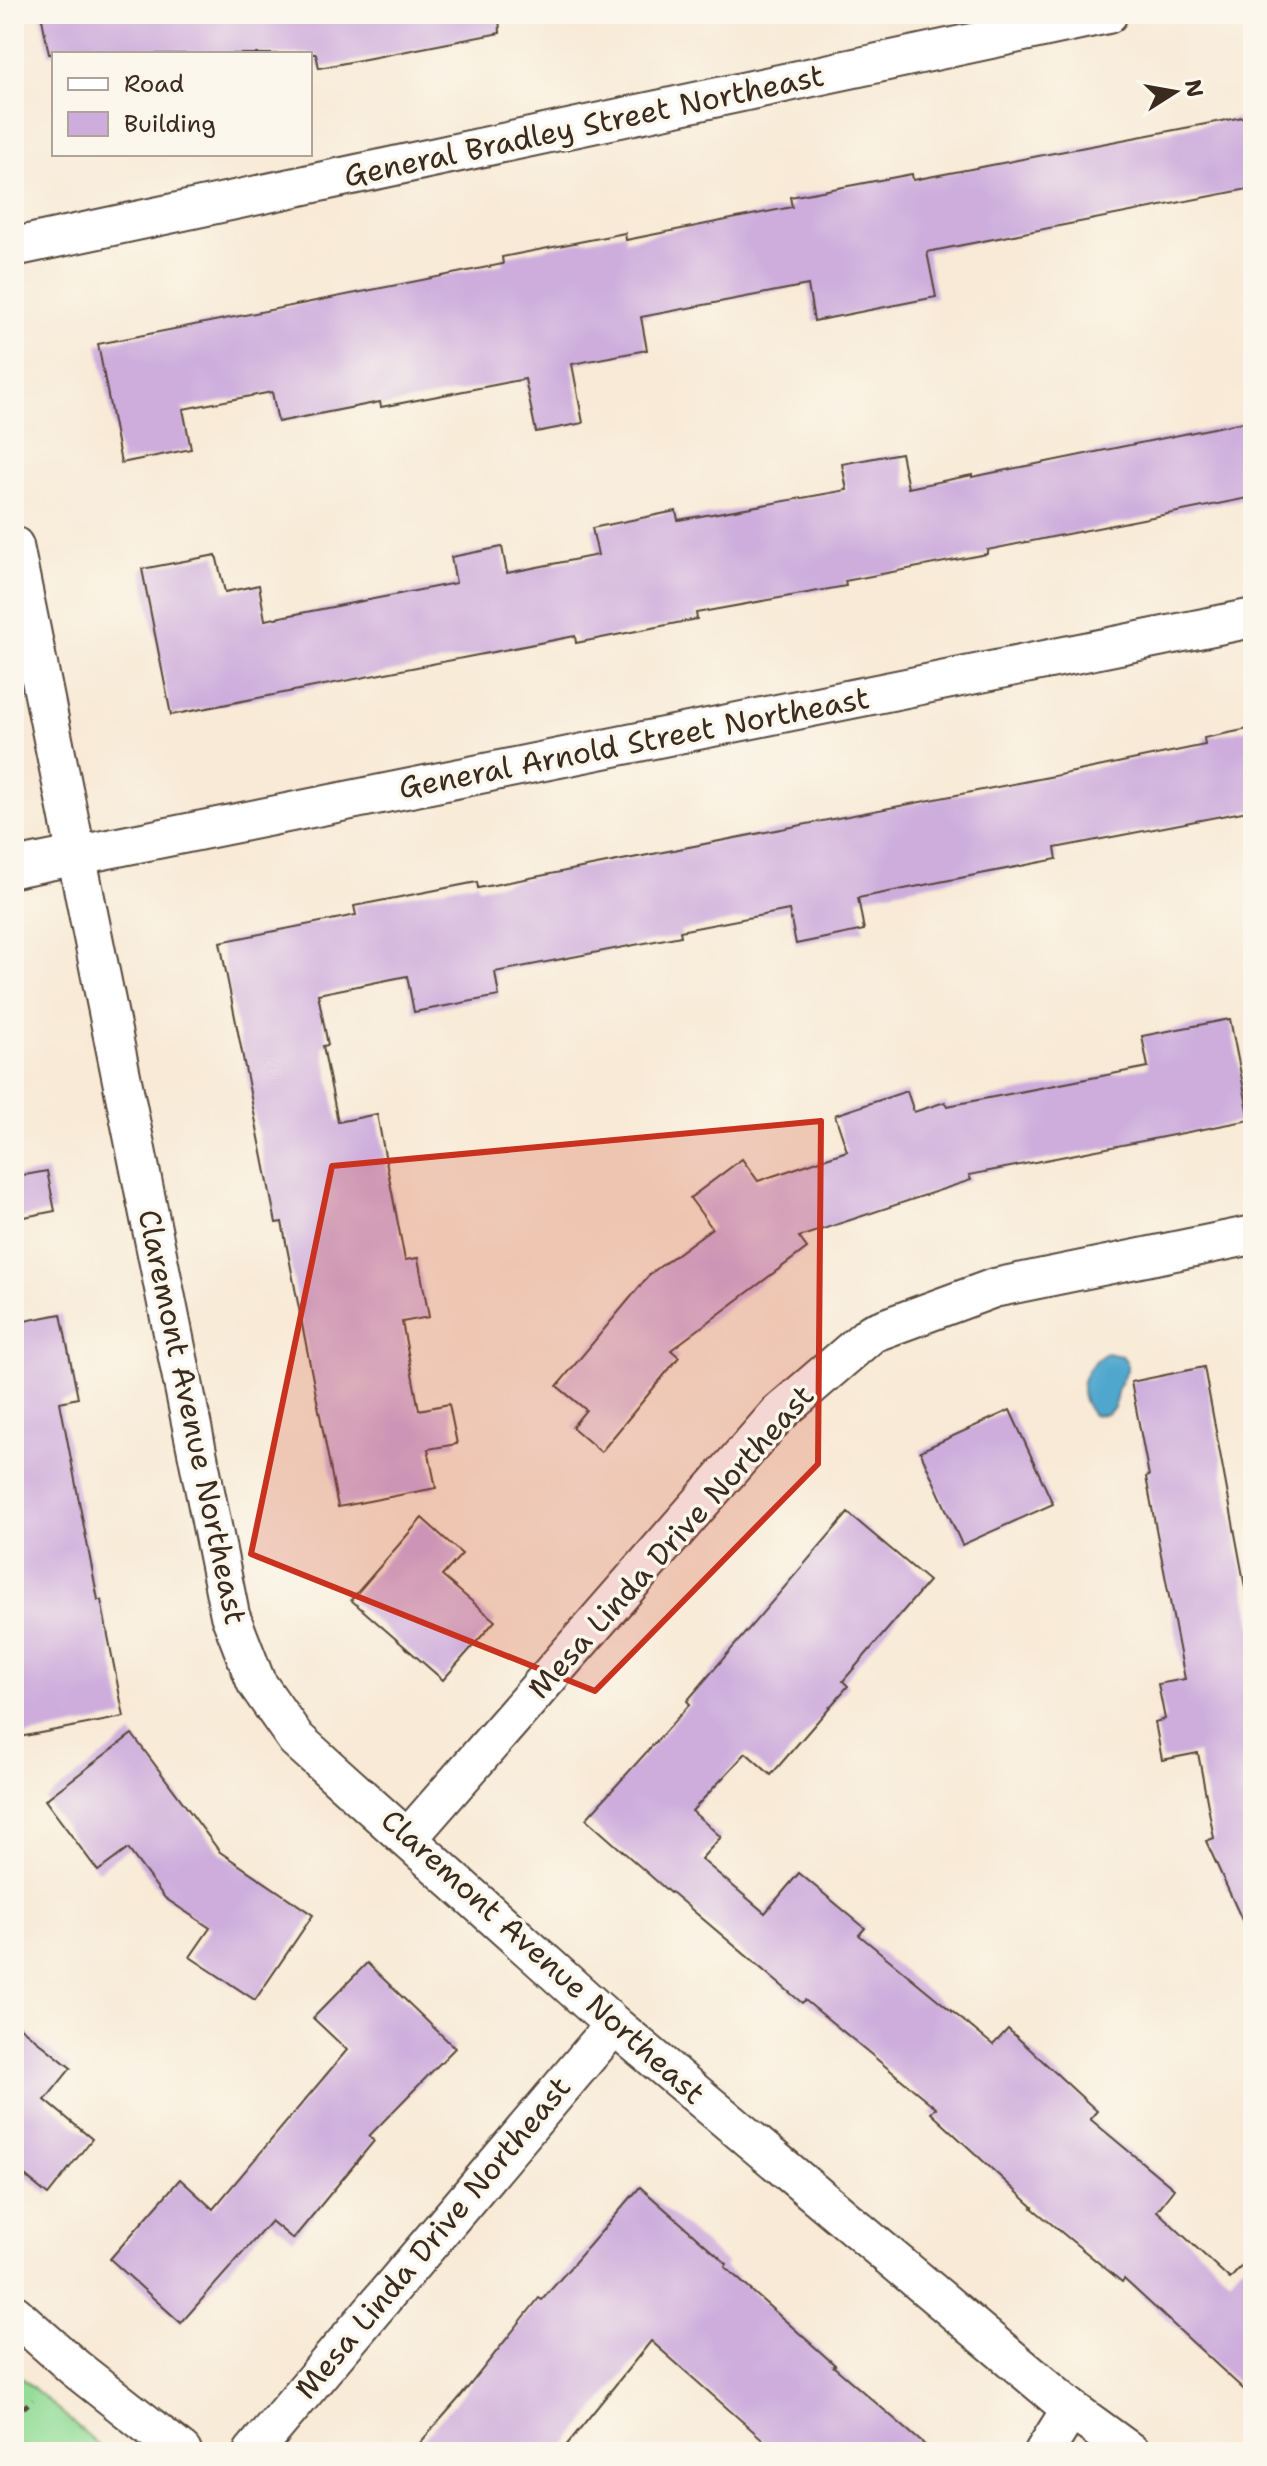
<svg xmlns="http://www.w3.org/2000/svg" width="1267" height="2466" viewBox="0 0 1267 2466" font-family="'Shantell Sans',sans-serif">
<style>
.green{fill:#94dd98;stroke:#68845b;stroke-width:2}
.water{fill:#50a7cd;stroke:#466876;stroke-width:2}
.building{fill:#ceaddc}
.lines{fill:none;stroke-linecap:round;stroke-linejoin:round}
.minor-casing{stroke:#57473a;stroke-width:42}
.path{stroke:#57473a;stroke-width:5;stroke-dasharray:6 6;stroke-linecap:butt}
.minor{stroke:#fff;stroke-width:38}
.marked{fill:#c8321e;fill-opacity:0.2;stroke:#c8321e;stroke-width:6;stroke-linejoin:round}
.labels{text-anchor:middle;stroke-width:7;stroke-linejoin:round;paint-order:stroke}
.street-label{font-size:30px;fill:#3b2a1e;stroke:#fbf7ec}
</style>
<rect width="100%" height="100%" fill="#fbf7ec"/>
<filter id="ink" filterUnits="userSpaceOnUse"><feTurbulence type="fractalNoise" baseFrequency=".0125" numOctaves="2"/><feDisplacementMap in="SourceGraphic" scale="16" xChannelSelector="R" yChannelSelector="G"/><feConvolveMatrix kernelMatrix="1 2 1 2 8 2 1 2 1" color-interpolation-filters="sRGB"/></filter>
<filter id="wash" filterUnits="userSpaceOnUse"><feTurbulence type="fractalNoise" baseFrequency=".006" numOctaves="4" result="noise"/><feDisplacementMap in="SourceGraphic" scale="32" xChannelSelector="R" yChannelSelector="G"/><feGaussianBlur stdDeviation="1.8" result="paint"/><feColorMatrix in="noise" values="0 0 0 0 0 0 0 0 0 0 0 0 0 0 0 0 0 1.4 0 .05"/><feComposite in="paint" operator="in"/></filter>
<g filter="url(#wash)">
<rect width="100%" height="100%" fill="#f8ead6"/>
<!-- green -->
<polygon class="green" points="14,2371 107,2452 14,2452"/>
<!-- water -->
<path class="water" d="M1106 1353 1122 1356 1127 1362V1370L1118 1387 1114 1408 1107 1414 1093 1415C1073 1392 1082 1369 1106 1353Z"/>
<g id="blocks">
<!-- building -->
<g class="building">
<polygon points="41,14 499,14 500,33 319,68 316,54 49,54"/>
<polygon points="1253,115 1253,188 927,252 936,297 814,321 808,285 641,317 647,350 572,364 583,423 536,432 525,379 381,407 380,402 278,422 272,392 183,409 191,449 121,463 98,344 503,264 502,257 625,233 626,240 792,207 790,197 912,174 913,180"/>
<polygon points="1253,420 1253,497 987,550 987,554 845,581 846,586 696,613 697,619 576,643 575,636 171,715 142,569 216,555 225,592 259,585 265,620 456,583 451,557 502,547 507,573 598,555 592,528 676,511 678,520 847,490 842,464 901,453 908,488 972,475 972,477"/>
<polygon points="1253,728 1253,810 1055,848 1057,859 858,898 864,930 796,944 789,910 680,931 681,936 495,972 499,996 414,1012 407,976 318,994 328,1045 323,1046 338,1122 377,1114 405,1260 418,1258 429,1317 402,1322 419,1410 449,1404 457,1444 428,1449 436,1488 338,1507 282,1222 276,1223 220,942 356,915 354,906 477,882 478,888 1054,776 1205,745 1204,738"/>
<polygon points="1230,1019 1250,1120 969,1175 971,1180 799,1237 807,1248 671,1350 679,1357 601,1452 572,1427 586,1410 557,1386 650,1274 712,1228 690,1198 742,1159 758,1181 847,1151 835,1115 907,1091 914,1112 945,1102 947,1106 1148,1067 1142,1036"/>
<polygon points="47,1171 55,1211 14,1219 14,1177"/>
<polygon points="61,1314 78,1398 60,1402 98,1600 101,1600 124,1717 14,1738 14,1323"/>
<polygon points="1204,1367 1253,1630 1253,1944 1206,1841 1214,1838 1198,1753 1162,1760 1155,1722 1165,1719 1158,1684 1185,1679 1146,1477 1149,1476 1131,1382"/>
<polygon points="1010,1410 1053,1504 962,1545 920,1451"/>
<polygon points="848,1513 929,1581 843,1681 848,1686 771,1775 746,1753 692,1811 721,1837 701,1859 765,1913 799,1873 865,1928 859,1935 993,2045 1008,2029 1097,2111 1090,2119 1174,2189 1157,2211 1230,2279 1253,2253 1253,2398 1124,2279 1122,2282 1032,2208 1033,2207 931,2113 936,2108 805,2000 802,2003 671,1892 670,1893 586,1819 690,1704 687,1701"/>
<polygon points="422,1518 462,1554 442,1576 495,1621 443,1680 351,1600"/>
<polygon points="132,1734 220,1852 313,1915 255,2000 190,1957 210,1928 165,1898 128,1849 98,1871 45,1800"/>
<polygon points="367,1963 455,2048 369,2136 374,2141 293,2239 271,2221 181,2323 110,2259 180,2179 213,2209 347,2050 313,2018"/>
<polygon points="14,2022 71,2068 45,2100 92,2139 48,2195 14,2167"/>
<polygon points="640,2187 727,2264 725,2267 835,2365 833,2366 933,2452 777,2452 651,2341 561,2452 412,2452 461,2396 539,2298 542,2300"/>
</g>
</g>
</g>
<g filter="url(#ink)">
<use href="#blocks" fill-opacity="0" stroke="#57473a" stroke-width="2"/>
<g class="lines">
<!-- minor casing -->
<g class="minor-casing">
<g id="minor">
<polyline points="14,247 1108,14"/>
<polyline points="14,546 230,1615 256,1682 296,1739 614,2025 1071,2409 1130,2452"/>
<polyline points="14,868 1253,618"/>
<polyline points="408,1838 778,1414 872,1333 994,1288 1253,1235"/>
<polyline points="14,2314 75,2368 182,2452"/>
<polyline points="253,2452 614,2025"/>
<polyline points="1044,2452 1071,2409"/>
</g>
</g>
<!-- path -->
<polyline class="path" points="14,2415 33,2400"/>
<!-- minor -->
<use href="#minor" class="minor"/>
</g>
</g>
<!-- marked area -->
<path class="marked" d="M821 1121 818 1464 595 1691 251 1554 332 1166Z"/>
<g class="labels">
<!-- street labels -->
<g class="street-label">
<text transform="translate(584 126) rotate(-12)" y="10">General Bradley Street Northeast</text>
<text transform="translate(634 743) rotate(-11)" y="10">General Arnold Street Northeast</text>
<text transform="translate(192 1417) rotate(78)" y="10">Claremont Avenue Northeast</text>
<text transform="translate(671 1542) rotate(-48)" y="10">Mesa Linda Drive Northeast</text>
<text transform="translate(543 1957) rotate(42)" y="10">Claremont Avenue Northeast</text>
<text transform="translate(433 2238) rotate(-50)" y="10">Mesa Linda Drive Northeast</text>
</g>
</g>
<!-- margin -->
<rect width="1267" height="2466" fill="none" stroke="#fbf7ec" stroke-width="48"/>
<!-- legend -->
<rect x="52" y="52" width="260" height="104" fill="#fbf7ec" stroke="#aea59a" stroke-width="2"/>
<rect x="68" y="78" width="40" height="12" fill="#ffffff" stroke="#aea59a" stroke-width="2"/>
<text x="124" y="92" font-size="24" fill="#3b2a1e">Road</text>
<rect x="68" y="112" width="40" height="24" fill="#ceaddc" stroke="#aea59a" stroke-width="2"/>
<text x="124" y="132" font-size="24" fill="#3b2a1e">Building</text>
<!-- north arrow -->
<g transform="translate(1175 92) rotate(79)" stroke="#fbf7ec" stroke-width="6" paint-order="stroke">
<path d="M0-6L14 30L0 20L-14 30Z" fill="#3b2a1e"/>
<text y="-12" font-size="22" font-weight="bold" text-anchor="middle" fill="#3b2a1e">N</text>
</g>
</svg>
